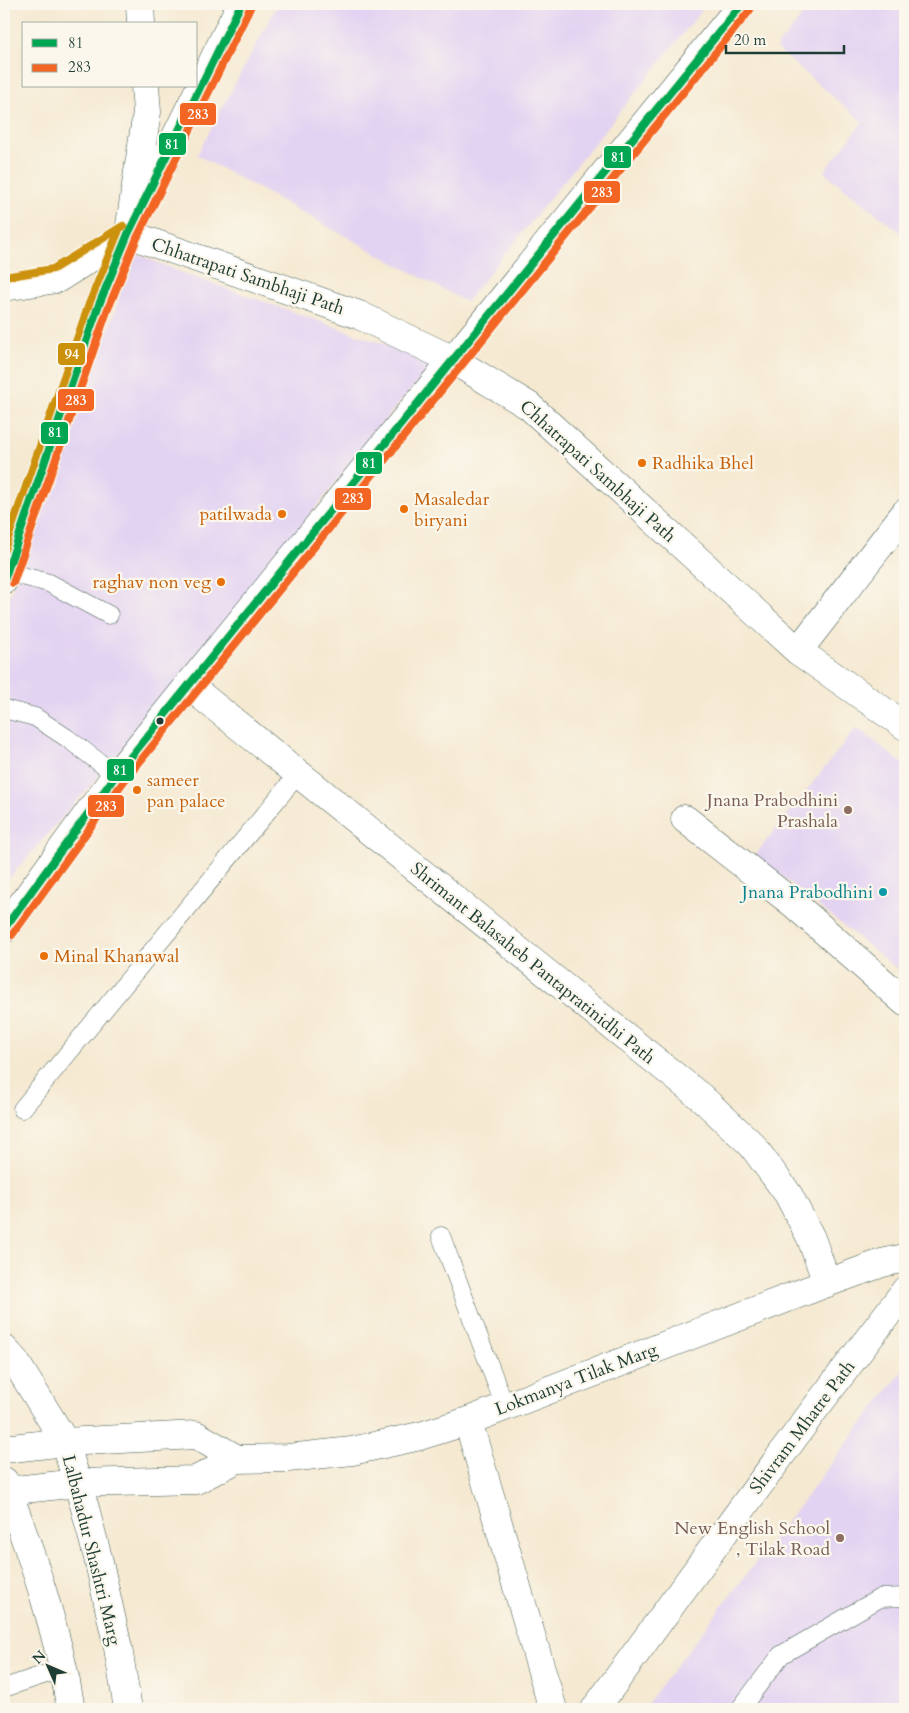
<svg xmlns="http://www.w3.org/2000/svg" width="909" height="1713" viewBox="0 0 909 1713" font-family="Cardo,serif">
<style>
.built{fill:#e3d3f2}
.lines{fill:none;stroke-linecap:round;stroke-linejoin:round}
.service-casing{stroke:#3f574c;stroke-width:19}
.minor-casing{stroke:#3f574c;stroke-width:29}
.tertiary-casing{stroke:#3f574c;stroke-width:29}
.secondary-casing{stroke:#3f574c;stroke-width:29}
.primary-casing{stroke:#3f574c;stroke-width:29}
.service{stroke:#fff;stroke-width:18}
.minor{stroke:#fff;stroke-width:28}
.tertiary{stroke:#fff;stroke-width:28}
.secondary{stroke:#fff;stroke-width:28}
.primary{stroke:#fff;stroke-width:28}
.bus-1-casing{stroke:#fbf7ec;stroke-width:11}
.bus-2-casing{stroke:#fbf7ec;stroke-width:11}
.bus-3-casing{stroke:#fbf7ec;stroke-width:11}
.bus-1{stroke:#00a651;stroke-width:8}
.bus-2{stroke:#f26522;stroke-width:8}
.bus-3{stroke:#cc910a;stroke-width:8}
.food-dot{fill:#e8710a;stroke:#fbf7ec;stroke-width:2}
.bus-dot{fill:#1f3d34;stroke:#fbf7ec;stroke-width:2}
.education-dot{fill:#8d6e63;stroke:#fbf7ec;stroke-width:2}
.culture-dot{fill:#0f9aa8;stroke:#fbf7ec;stroke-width:2}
.labels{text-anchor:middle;stroke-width:4.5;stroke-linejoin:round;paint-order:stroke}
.street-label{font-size:18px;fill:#1f3d34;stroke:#fbf7ec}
.food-label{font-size:18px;fill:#c56008;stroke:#fbf7ec;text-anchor:start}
.education-label{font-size:18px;fill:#785e54;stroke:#fbf7ec;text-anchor:end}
.culture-label{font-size:18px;fill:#0d838f;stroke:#fbf7ec;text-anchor:end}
.line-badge{stroke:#fbf7ec;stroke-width:2}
.badge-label{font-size:14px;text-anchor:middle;font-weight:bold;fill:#fff}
</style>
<rect width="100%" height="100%" fill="#fbf7ec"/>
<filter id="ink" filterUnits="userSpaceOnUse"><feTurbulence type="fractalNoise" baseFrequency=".02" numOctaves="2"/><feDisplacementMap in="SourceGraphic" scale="10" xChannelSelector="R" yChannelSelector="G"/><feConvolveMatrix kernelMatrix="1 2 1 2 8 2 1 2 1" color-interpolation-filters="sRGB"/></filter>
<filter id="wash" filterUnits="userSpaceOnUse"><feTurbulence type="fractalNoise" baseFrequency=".0096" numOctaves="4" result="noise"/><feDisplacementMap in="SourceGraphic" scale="20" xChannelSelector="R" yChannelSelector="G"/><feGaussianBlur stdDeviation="1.12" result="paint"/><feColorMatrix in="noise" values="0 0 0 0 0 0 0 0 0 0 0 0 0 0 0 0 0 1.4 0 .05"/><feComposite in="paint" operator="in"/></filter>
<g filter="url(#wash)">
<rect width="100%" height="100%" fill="#f5e9d1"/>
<!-- built -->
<g class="built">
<polygon points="278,4 707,4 466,302 197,155"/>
<polygon points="812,4 905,4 905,236 824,172 863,122 776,48"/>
<polygon points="132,252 185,274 435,362 394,409 141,728 4,884 4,611 116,309"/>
<polygon points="857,727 905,766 905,975 755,855"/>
<polygon points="905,1368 905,1709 643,1709"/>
</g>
</g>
<g filter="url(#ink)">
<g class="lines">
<!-- service casing -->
<g class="service-casing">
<g id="service">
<polyline points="7,572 49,583 109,615"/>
<polyline points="4,709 35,717 67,738 116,775"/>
<polyline points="22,1109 298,774"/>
<polyline points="441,1236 505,1407"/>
<polyline points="4,1688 64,1668"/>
<polyline points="740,1709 781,1655 880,1598 905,1597"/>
</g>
</g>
<!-- minor casing -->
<g class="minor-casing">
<g id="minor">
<polyline points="140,4 141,24"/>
<polyline points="130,225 147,112 145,86"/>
<polyline points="798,651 905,513"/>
<polyline points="188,685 702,1098 752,1145 788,1194 811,1238 827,1283"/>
<polyline points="685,819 795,905 905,1002"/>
<polyline points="468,1421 553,1709"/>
</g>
</g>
<!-- tertiary casing -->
<g class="tertiary-casing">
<g id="tertiary">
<polyline points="128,234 359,315 453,360 529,406 798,651 905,726"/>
<polyline points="4,287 57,279 128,234"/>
<polyline points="4,580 98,307 128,234 241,4"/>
<polyline points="4,929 116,775 742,4"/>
<polyline points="595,1709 814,1410 905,1291"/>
</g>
</g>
<!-- secondary casing -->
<g class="secondary-casing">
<g id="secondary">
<polyline points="4,1449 65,1442 196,1435 237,1459"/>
<polyline points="7,1491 77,1483 196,1480 237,1459 288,1458 352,1451 420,1436 468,1421 827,1283 882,1263 905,1258"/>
</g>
</g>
<!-- primary casing -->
<g class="primary-casing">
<g id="primary">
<polyline points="4,1349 15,1361 65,1442 85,1508 98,1558 118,1648 128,1709"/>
<path d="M4 1481C32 1555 58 1631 71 1709"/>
</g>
</g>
<!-- service -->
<use href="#service" class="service"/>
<!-- minor -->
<use href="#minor" class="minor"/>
<!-- tertiary -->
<use href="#tertiary" class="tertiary"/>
<!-- secondary -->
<use href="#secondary" class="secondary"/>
<!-- primary -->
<use href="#primary" class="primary"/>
<!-- bus-1 casing -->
<g class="bus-1-casing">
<g id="bus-1">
<polyline points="4,580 98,307 128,234 241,4"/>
<polyline points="4,929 116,775 742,4"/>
</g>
</g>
<!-- bus-2 casing -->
<g class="bus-2-casing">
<g id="bus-2">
<polyline points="13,583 107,311 137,238 250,8"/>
<polyline points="12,935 124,781 750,10"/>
</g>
</g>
<!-- bus-3 casing -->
<g class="bus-3-casing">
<g id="bus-3">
<polyline points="4,277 53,269 123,226"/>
<polyline points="4,550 89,304 119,230"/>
</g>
</g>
<!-- bus-1 -->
<use href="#bus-1" class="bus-1"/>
<!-- bus-2 -->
<use href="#bus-2" class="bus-2"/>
<!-- bus-3 -->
<use href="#bus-3" class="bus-3"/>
</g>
</g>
<!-- markers -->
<g class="food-dot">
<circle cx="642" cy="463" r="5"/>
<circle cx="404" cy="509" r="5"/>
<circle cx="282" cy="514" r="5"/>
<circle cx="221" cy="582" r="5"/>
<circle cx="137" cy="790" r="5"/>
<circle cx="44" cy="956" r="5"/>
</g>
<circle class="bus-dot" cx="160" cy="721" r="4.5"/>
<g class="education-dot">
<circle cx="848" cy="810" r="5"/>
<circle cx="840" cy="1538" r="5"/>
</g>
<circle class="culture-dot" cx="883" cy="892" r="5"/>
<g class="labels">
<!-- street labels -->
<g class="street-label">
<text transform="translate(248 276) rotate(19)" y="6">Chhatrapati Sambhaji Path</text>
<text transform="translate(598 471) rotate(42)" y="6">Chhatrapati Sambhaji Path</text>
<text transform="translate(533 963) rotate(39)" y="6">Shrimant Balasaheb Pantapratinidhi Path</text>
<text transform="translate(576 1379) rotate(-21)" y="6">Lokmanya Tilak Marg</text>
<text transform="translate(802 1427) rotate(-53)" y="6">Shivram Mhatre Path</text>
<text transform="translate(92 1550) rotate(76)" y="6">Lalbahadur Shashtri Marg</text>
</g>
<!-- food labels -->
<g class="food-label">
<text x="652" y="469">Radhika Bhel</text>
<text x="414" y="505">Masaledar<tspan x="414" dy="21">biryani</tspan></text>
<text x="272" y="520" text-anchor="end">patilwada</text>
<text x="211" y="588" text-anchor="end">raghav non veg</text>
<text x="147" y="786">sameer<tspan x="147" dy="21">pan palace</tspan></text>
<text x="54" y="962">Minal Khanawal</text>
</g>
<!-- education labels -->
<g class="education-label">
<text x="838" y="806">Jnana Prabodhini<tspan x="838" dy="21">Prashala</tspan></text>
<text x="830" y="1534">New English School<tspan x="830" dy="21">, Tilak Road</tspan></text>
</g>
<!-- culture labels -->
<g class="culture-label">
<text x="873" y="898">Jnana Prabodhini</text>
</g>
</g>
<g class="line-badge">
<rect x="179" y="102" width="38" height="24" rx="5" fill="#f26522"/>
<rect x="158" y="132" width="29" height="24" rx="5" fill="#00a651"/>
<rect x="603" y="145" width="29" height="24" rx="5" fill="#00a651"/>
<rect x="583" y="180" width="38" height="24" rx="5" fill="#f26522"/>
<rect x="57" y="342" width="29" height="24" rx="5" fill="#cc910a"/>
<rect x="57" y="388" width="38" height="24" rx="5" fill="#f26522"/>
<rect x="40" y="421" width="29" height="24" rx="5" fill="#00a651"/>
<rect x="355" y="451" width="28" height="24" rx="5" fill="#00a651"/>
<rect x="334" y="487" width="38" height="24" rx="5" fill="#f26522"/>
<rect x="106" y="758" width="29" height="24" rx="5" fill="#00a651"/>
<rect x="87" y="794" width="38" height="24" rx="5" fill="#f26522"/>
</g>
<g class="badge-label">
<text x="198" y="119">283</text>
<text x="172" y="149">81</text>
<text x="618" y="162">81</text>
<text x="602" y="197">283</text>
<text x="72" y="359">94</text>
<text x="76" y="405">283</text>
<text x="55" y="437">81</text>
<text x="369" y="468">81</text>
<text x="353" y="503">283</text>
<text x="120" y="775">81</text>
<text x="106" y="811">283</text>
</g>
<!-- margin -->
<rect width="909" height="1713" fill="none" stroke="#fbf7ec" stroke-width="20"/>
<!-- legend -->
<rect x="22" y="22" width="175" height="65" fill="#fbf7ec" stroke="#a3ada2"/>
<rect x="32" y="39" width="25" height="8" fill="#00a651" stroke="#a3ada2"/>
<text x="68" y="48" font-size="15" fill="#1f3d34">81</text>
<rect x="32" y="64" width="25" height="8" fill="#f26522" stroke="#a3ada2"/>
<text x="68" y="72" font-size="15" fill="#1f3d34">283</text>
<!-- north arrow -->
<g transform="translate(48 1666) rotate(315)" stroke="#fbf7ec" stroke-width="4" paint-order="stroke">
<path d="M0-4L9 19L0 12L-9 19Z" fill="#1f3d34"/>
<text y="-8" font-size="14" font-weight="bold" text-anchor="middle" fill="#1f3d34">N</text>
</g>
<!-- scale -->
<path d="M726 45v8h118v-8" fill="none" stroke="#1f3d34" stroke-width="2.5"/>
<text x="734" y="45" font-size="15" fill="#1f3d34" stroke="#fbf7ec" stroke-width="4" paint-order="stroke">20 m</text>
</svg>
